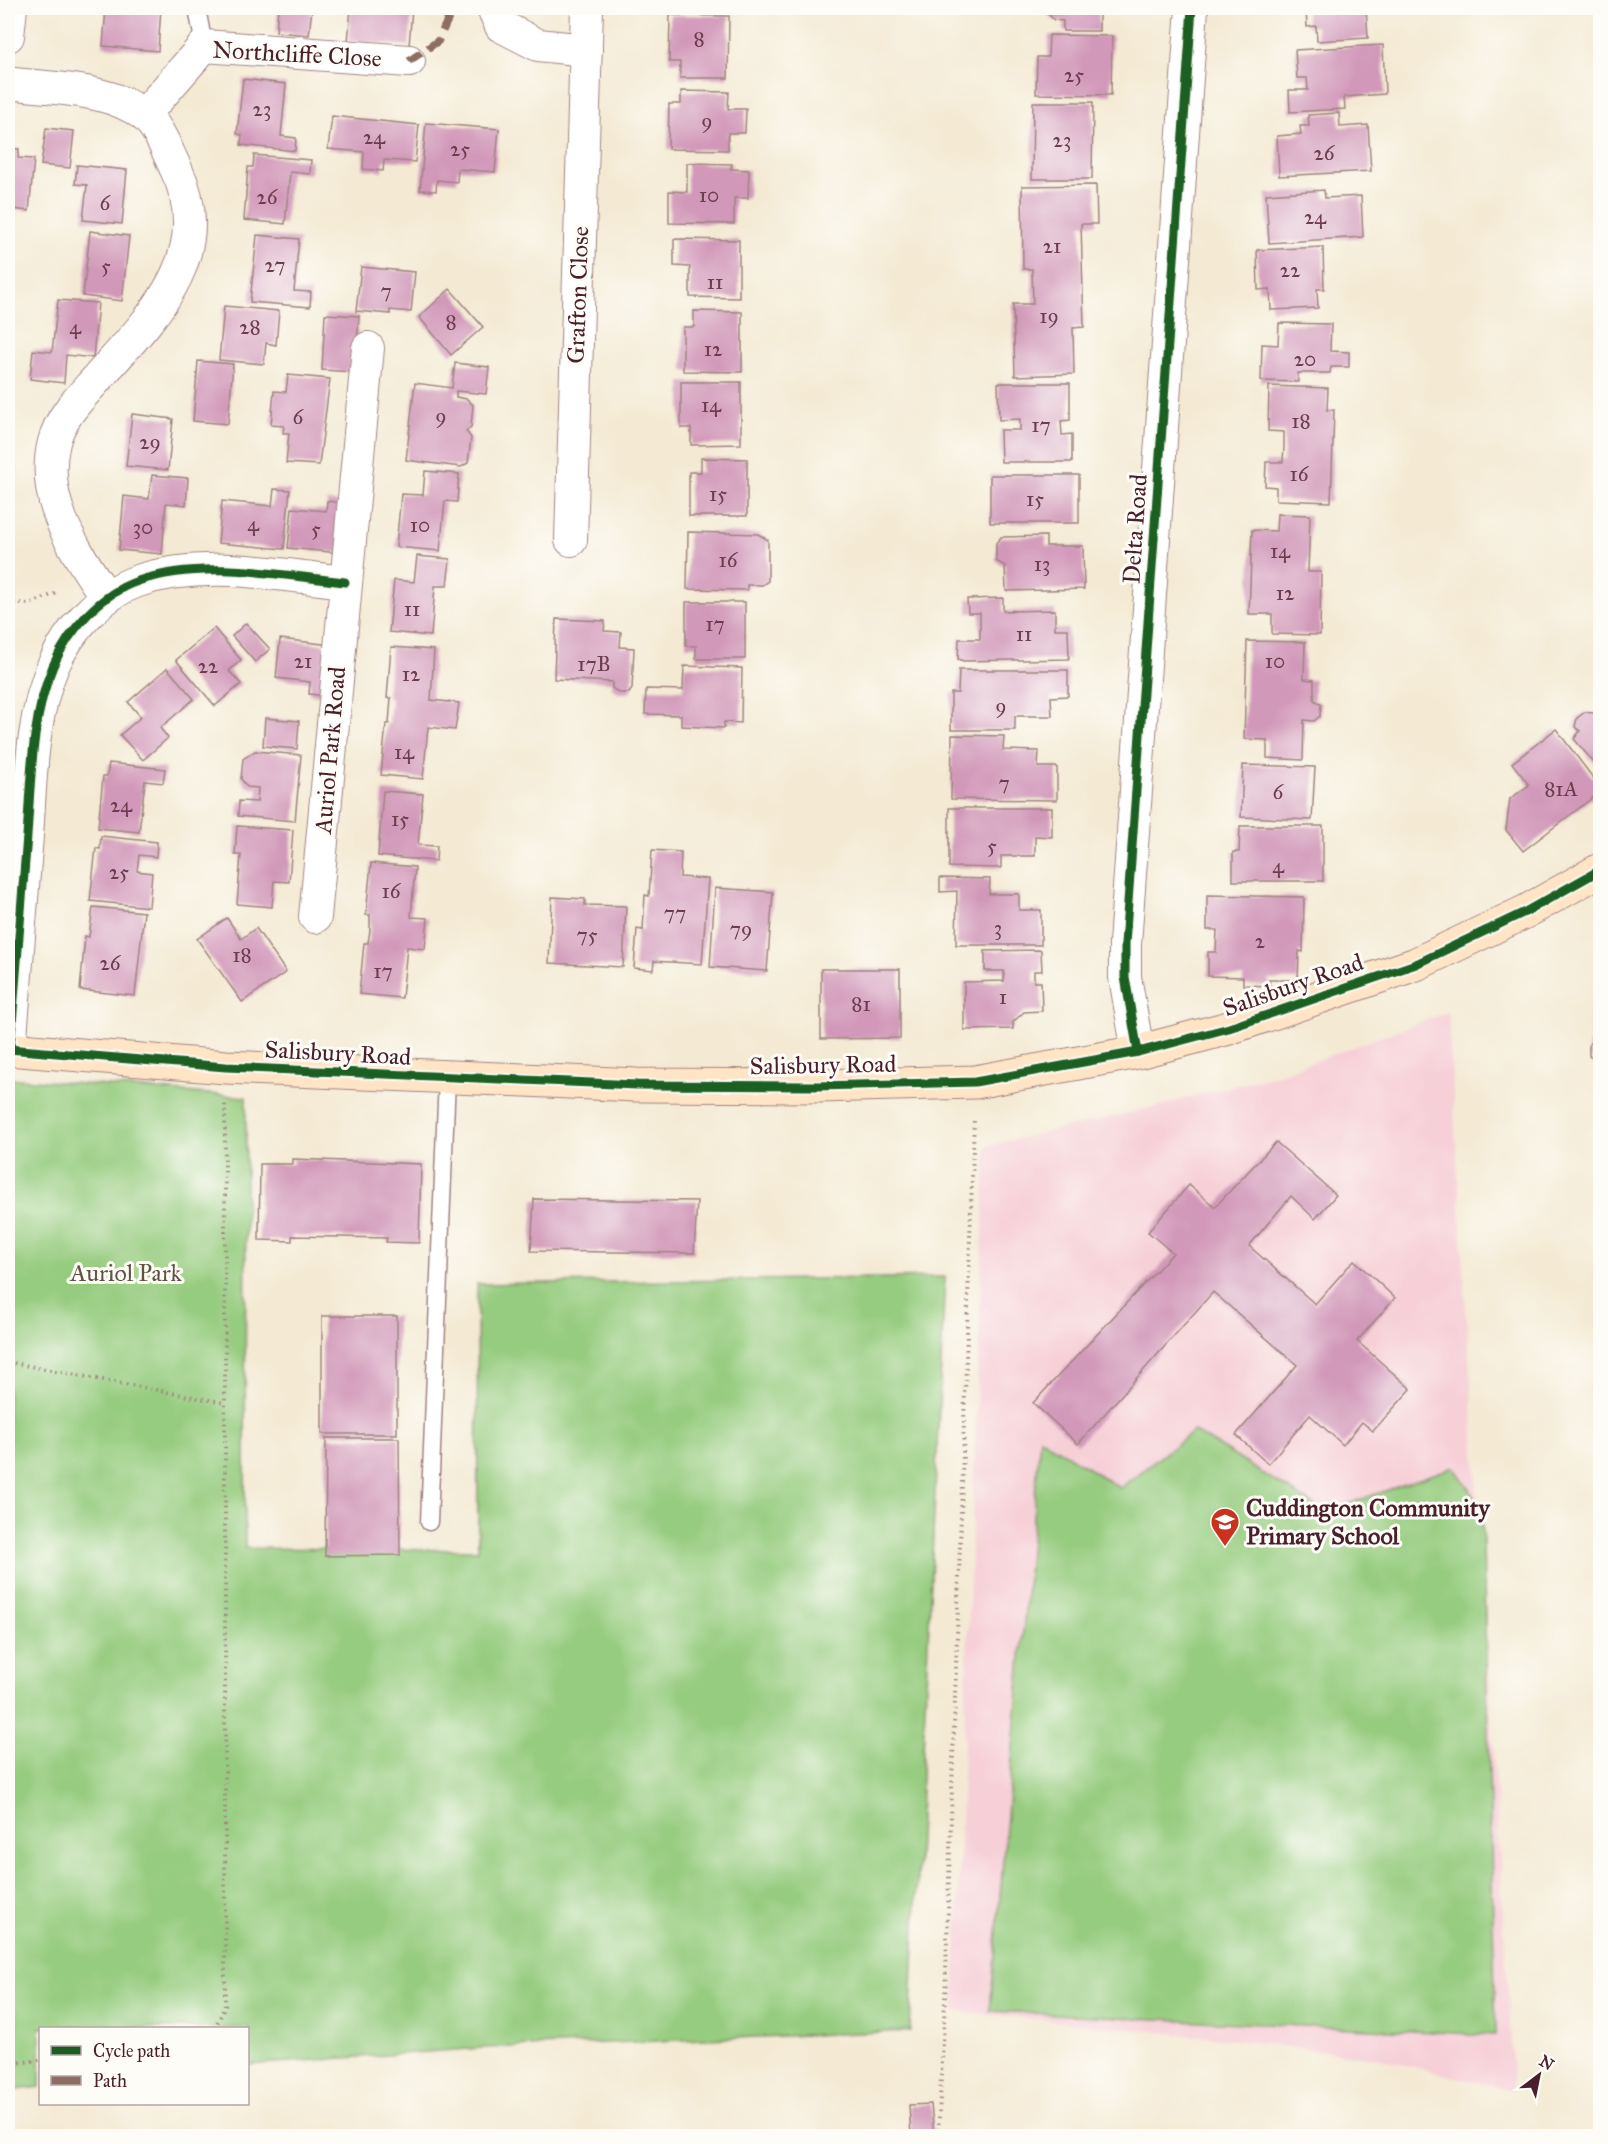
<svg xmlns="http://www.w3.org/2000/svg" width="1608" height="2144" viewBox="0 0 1608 2144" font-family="'IM FELL Great Primer',serif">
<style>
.built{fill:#f6cfd7}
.green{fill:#96cc7f;stroke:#707655;stroke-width:1.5}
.building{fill:#d198b9}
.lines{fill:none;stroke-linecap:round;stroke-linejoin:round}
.lane-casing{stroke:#9f8480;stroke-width:19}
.street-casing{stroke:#9f8480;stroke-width:34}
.secondary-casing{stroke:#9f8480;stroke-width:35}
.path{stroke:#9f8480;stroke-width:4;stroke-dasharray:1.5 4.5;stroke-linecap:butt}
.lane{stroke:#fff;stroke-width:16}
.street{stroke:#fff;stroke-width:32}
.secondary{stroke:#ffe4c6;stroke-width:33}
.quiet{stroke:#8d6e63;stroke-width:8;stroke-dasharray:15 8;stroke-linecap:butt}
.cycleway-casing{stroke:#fdfcf7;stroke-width:13}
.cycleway{stroke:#1b5e20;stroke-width:9}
.labels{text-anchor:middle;stroke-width:6;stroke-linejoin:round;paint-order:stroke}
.number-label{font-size:21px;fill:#6c3d4e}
.street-label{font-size:24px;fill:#4a1f2b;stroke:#fdfcf7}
.park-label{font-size:24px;fill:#615344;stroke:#fdfcf7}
.poi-label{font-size:24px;font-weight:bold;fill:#4a1f2b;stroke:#fdfcf7;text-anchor:start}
</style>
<rect width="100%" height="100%" fill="#fdfcf7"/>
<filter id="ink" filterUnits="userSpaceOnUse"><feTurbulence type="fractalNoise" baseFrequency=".0167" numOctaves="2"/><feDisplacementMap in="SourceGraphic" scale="12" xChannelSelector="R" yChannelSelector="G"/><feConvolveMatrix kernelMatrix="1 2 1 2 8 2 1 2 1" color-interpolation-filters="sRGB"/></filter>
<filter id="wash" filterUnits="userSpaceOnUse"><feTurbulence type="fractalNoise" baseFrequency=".008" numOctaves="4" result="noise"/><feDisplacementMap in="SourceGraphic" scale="24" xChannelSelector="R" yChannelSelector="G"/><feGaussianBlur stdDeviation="1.35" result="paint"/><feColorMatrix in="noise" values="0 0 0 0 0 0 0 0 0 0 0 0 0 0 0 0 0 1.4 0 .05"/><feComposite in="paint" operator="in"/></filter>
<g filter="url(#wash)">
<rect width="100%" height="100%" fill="#f4ead4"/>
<!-- built -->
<polygon class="built" points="1448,1012 1514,2091 1376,2058 1217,2038 954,2011 986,1146 1147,1109 1279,1074"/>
<!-- green -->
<g class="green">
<polygon points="8,1078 246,1097 245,1548 478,1550 477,1284 945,1277 910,2031 482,2048 248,2065 248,2028 40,2028 40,2087 8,2091"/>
<polygon points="1194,1431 1325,1512 1454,1467 1482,1507 1496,2035 990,2011 1040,1438 1120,1488"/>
</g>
<g id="blocks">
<!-- building -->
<g class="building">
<polygon points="106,8 161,8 158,51 103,46"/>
<polygon points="278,8 312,8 309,35 276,32"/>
<polygon points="351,8 412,8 409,46 348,41"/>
<polygon points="1042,8 1099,8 1099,31 1063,31 1063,21 1054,20"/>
<polygon points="1306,8 1366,8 1368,38 1317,41 1316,26 1307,27"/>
<polygon points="670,15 729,16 728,78 680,78 680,62 669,62"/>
<polygon points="1049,35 1112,36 1111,95 1036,94 1037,57 1048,57"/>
<polygon points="1383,45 1385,94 1344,97 1345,109 1290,112 1289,90 1308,90 1307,78 1297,78 1295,50"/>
<polygon points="243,79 286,84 281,136 296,138 295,151 241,145 242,135 237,134"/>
<polygon points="681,91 729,92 728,109 746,109 745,133 728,133 728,150 668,149 669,104 681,104"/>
<polygon points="1033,102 1093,102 1092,179 1032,179"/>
<polygon points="1339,113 1340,127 1368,125 1371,171 1279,176 1277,136 1301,134 1300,126 1309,126 1308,115"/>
<polygon points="332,116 419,125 415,162 384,160 383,171 363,169 364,152 328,149"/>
<polygon points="426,123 499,129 495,172 458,169 457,182 437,180 436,191 420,190"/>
<polygon points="46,128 74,131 70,168 41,165"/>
<polygon points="8,148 19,149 18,158 34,159 29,211 13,209 15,192 8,191"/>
<polygon points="254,155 311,160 310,174 290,172 285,224 244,220 248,167 253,167"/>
<polygon points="687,163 732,164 731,169 749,170 748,198 734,198 734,224 669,223 669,191 687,192"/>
<polygon points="77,165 127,170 122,224 83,220 87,185 75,184"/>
<polygon points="1096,185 1097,224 1081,224 1084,327 1073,328 1074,374 1015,376 1013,304 1033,304 1032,269 1023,269 1022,186"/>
<polygon points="1324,190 1325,198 1361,196 1363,237 1269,243 1266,194"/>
<polygon points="90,231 129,236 122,301 83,296"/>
<polygon points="257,235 299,239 294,291 311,292 310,307 250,302"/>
<polygon points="674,239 739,240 739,298 690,297 690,267 674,266"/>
<polygon points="1323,247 1324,289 1317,289 1318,308 1271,310 1270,289 1258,290 1257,250"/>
<polygon points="361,267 415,272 411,312 390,310 390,314 356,311"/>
<polygon points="450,289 483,327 451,355 419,317"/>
<polygon points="58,300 98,303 93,358 66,355 64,383 30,379 33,350 52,352"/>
<polygon points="224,306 279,311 276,345 266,343 264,364 219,360"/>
<polygon points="694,311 742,312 742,372 683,371 683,327 694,327"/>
<polygon points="325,314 359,316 355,372 322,370"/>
<polygon points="1279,323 1331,324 1330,351 1349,352 1349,367 1331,367 1330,373 1298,373 1298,382 1261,381 1262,344 1278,345"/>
<polygon points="198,361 233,364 228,424 193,421"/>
<polygon points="455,363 489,367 486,394 456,391 456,397 467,399 473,405 471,427 466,431 471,438 468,463 461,467 406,460 415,383 452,388"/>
<polygon points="288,375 330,379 319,465 286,463 289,433 283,433 284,426 271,425 274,391 286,392"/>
<polygon points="681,382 741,382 741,444 691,445 691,428 681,428"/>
<polygon points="998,383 1070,383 1070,420 1061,421 1062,435 1072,434 1072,462 1001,462 1000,430 1020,430 1020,419 999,420"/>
<polygon points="1269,386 1328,388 1327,410 1334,410 1331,502 1276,500 1276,487 1265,486 1266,462 1283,462 1284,447 1284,432 1268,431"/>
<polygon points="132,414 173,419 168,470 126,466"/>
<polygon points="701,458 747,459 747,516 689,516 689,472 701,472"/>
<polygon points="8,459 14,460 11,512 8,512"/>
<polygon points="425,471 459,474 457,502 445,501 440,551 396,547 401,494 423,495"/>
<polygon points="152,475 188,478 186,505 166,503 162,554 119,550 124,496 149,499"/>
<rect x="990" y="475" width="89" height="48"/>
<polygon points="274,489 290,490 284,549 218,543 222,501 272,506"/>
<polygon points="327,501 345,503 340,553 288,548 292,508 326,511"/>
<polygon points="1277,514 1310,515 1308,572 1321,572 1320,635 1272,634 1272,614 1249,614 1252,530 1276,531"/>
<polygon points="688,532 758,534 768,540 768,581 762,585 747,585 747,590 687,589"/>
<polygon points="1046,536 1046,546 1083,546 1084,589 1006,591 1005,566 996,561 996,543 1001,537"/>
<polygon points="417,556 450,559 447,586 435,586 431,636 389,632 394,580 414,582"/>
<polygon points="1003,598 1003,611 1055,610 1055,629 1068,629 1069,659 963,661 958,659 959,639 980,639 980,613 968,613 967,599"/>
<polygon points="686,602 745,602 745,659 696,659 696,646 686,646"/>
<polygon points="556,619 605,621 604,631 621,632 620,647 634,648 632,689 629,693 619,693 612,688 612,682 554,679"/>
<polygon points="246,623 270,649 255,662 232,636"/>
<polygon points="214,628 241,660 229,671 241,684 215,706 176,660"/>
<polygon points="280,639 331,645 326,696 309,694 310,682 276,678"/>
<polygon points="1247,641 1305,642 1304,679 1314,680 1314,700 1321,704 1320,716 1314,721 1304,720 1303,760 1267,758 1267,740 1244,739"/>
<polygon points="391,647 434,650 431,700 459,703 455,730 428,727 423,779 381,775 386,724 389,724 390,710 391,698 387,698"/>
<polygon points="684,666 742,668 741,723 724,722 724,728 681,726 681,715 645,714 646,689 683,690"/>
<polygon points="167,668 194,699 160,728 168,738 143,760 120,735 141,717 128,702"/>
<polygon points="959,670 1068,670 1068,696 1051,697 1052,716 1015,716 1015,730 951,730 951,693 958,693"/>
<polygon points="1585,712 1593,713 1600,721 1600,770 1574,739 1580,731 1575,727 1577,718"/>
<polygon points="265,718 299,721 297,749 263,746"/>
<polygon points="1556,729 1600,787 1600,792 1523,851 1506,830 1510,799 1529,785 1512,763"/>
<polygon points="952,735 1004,736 1003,750 1039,751 1038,767 1057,767 1057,800 951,799"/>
<polygon points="255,751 301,755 295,821 238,816 239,801 257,802 258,788 247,787 241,779 243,759"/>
<polygon points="109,763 165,769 163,783 145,781 139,832 98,828 103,776 107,776"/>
<polygon points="1243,765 1315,767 1312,820 1241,817"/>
<polygon points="383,791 423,794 418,845 437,846 436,861 378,856"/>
<polygon points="949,808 1052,808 1052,837 1035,836 1035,856 1001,856 1001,868 949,867"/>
<polygon points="237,826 293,830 289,882 274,881 272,907 237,904 241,855 235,855"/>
<polygon points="1240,826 1323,826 1323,881 1233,881 1233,852 1239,852"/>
<polygon points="101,836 157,842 156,857 139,855 137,871 152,873 149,907 90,901 96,848 100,849"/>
<polygon points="652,850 681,852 680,877 708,879 702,964 654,961 653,970 634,968 637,929 643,930 645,895 649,896"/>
<polygon points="371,863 415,867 411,917 428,918 425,949 407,947 402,998 359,994 364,943 368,943 370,930 370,915 366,915"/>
<polygon points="940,878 990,879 989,894 1019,894 1019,910 1041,910 1041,945 956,945 957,891 940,892"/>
<polygon points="715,888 773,892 767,971 710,967"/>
<polygon points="1207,895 1304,897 1303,952 1299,951 1298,980 1269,980 1270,986 1243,985 1243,977 1208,976 1208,952 1216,952 1217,930 1207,930"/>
<polygon points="552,897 585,899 585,905 626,906 623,967 549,963"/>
<polygon points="93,907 144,912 135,996 80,990 85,936 89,937"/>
<polygon points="227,918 241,939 256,928 286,972 242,1002 197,939"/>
<polygon points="1041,950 1042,971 1034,971 1034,982 1041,982 1042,1011 1024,1012 1013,1022 1013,1029 964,1030 964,982 1004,981 1004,971 985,971 985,951"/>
<polygon points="821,969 900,969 900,1038 821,1039"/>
<polygon points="1597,1038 1600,1038 1600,1094 1598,1094 1597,1062 1589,1056 1589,1044"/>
<polygon points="1276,1142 1336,1195 1315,1219 1291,1196 1249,1246 1315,1304 1354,1260 1395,1298 1357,1341 1411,1389 1373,1431 1362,1422 1343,1445 1310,1415 1268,1464 1236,1435 1297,1365 1213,1292 1078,1444 1033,1403 1173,1253 1148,1232 1189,1185 1215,1207"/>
<polygon points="293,1159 421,1164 419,1243 386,1242 387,1238 292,1236 292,1241 259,1240 260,1164 293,1164"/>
<polygon points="1596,1167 1600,1167 1600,1209 1599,1209"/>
<polygon points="534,1199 697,1201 694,1253 531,1251"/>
<rect x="322" y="1316" width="75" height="118"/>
<polygon points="326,1438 399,1438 400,1555 325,1556"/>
<polygon points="931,2104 934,2136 911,2136 909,2105"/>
</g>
</g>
</g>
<g filter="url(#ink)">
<use href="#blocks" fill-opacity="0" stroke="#9f8480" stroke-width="1.5"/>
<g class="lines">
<!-- lane casing -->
<g class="lane-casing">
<g id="lane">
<polyline points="197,8 204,46"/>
<polyline points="429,1522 447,1078"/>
</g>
</g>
<!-- street casing -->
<g class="street-casing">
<g id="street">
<polyline points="493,8 501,26 538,45 586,50"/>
<polyline points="8,36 11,8"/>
<path d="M8 83C51 89 107 87 144 115 159 127 168 153 176 169 219 258 147 322 94 382 77 401 60 418 54 442 39 501 76 551 106 597"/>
<polyline points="144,115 204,46 409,61"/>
<polyline points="571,540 587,8"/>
<polyline points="315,917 368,348"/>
<path d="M10 1049C16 978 21 907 27 836 31 780 31 718 53 666 69 630 100 594 138 581 205 559 277 575 345 582"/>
<polyline points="1138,1052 1125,977 1125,944 1192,8"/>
</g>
</g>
<!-- secondary casing -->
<g class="secondary-casing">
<polyline id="secondary" points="8,1049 226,1067 637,1085 818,1086 975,1082 1138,1052 1229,1028 1416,964 1527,911 1600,870"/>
</g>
<!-- path -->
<g class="path">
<polyline points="8,602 29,604 59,592"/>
<polyline points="8,1362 225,1403"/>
<polyline points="215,2028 225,2006 225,1101"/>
<polyline points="8,2064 40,2060"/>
<polyline points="938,2136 945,2001 974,1118"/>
</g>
<!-- lane -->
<use href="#lane" class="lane"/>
<!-- street -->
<use href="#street" class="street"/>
<!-- secondary -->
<use href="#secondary" class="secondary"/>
<!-- quiet -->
<polyline class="quiet" points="409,61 438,41 453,8"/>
<!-- cycleway casing -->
<g class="cycleway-casing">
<g id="cycleway">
<polyline points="8,1049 226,1067 637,1085 818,1086 975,1082 1138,1052 1229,1028 1416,964 1527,911 1600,870"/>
<path d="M10 1049C16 978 21 907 27 836 31 780 31 718 53 666 69 630 100 594 138 581 205 559 277 575 345 582"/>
<polyline points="1138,1052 1125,977 1125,944 1192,8"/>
</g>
</g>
<!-- cycleway -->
<use href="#cycleway" class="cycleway"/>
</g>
</g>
<!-- icons -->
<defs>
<g id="school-pin" transform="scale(1.5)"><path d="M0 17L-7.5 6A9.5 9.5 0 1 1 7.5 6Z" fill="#c8321e" stroke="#fdfcf7"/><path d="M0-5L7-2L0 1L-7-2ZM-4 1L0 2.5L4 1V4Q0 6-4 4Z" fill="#fff"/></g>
</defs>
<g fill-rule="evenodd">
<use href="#school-pin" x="1225" y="1522"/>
</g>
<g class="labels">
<!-- number labels -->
<g class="number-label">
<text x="699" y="46">8</text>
<text x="1074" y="82">25</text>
<text x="262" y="116">23</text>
<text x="707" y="128">9</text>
<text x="374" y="144">24</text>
<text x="1062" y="147">23</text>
<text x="460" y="156">25</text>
<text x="1324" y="160">26</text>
<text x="709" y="202">10</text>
<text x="267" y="204">26</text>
<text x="105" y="210">6</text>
<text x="1315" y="224">24</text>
<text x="1052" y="253">21</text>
<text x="275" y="272">27</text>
<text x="106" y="273">5</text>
<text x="1290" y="277">22</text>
<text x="715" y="289">11</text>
<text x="386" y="298">7</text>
<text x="1049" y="323">19</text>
<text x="451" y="329">8</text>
<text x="75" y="334">4</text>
<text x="250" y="334">28</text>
<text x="713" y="356">12</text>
<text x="1305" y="366">20</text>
<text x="711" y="412">14</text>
<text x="441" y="423">9</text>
<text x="298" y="424">6</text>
<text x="1301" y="428">18</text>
<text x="1041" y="432">17</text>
<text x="150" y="449">29</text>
<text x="1299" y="481">16</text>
<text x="718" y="501">15</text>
<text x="1035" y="506">15</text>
<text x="253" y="531">4</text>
<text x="420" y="532">10</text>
<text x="143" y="534">30</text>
<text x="316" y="536">5</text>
<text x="1280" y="558">14</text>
<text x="728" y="567">16</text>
<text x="1042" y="571">13</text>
<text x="1285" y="600">12</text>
<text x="412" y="616">11</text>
<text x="715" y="631">17</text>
<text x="1024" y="641">11</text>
<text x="303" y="668">21</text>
<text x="1275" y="668">10</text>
<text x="594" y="671">17B</text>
<text x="208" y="673">22</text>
<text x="411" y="681">12</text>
<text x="1001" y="713">9</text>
<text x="404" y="759">14</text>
<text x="1004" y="790">7</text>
<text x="1561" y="796">81A</text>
<text x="1278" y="799">6</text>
<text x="121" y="812">24</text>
<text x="400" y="826">15</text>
<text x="992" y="853">5</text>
<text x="1278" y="873">4</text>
<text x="119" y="879">25</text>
<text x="391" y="898">16</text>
<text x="675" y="920">77</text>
<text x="998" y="935">3</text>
<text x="741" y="936">79</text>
<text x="587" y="942">75</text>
<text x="1260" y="948">2</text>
<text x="242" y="962">18</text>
<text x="110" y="970">26</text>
<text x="383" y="978">17</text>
<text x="1003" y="1004">1</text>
<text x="861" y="1011">81</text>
</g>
<!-- street labels -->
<g class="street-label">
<text transform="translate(297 54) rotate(3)" y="8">Northcliffe Close</text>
<text transform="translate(578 295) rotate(-88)" y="8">Grafton Close</text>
<text transform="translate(1135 529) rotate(-86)" y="8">Delta Road</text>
<text transform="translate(330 750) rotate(-85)" y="8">Auriol Park Road</text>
<text transform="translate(1293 985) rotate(-19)" y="8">Salisbury Road</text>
<text transform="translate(338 1053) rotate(3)" y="8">Salisbury Road</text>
<text transform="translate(823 1065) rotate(-1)" y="8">Salisbury Road</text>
</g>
<!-- park labels -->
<g class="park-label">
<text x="126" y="1281">Auriol Park</text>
</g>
<!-- poi labels -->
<g class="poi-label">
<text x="1246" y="1516">Cuddington Community<tspan x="1246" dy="28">Primary School</tspan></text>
</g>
</g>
<!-- margin -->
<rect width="1608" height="2144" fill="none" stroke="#fdfcf7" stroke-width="30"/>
<!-- legend -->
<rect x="39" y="2027" width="210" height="78" fill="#fdfcf7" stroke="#b5a4a5" stroke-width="1.5"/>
<rect x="51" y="2046" width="30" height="9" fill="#1b5e20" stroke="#b5a4a5" stroke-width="1.5"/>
<text x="93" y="2057" font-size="18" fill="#4a1f2b">Cycle path</text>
<rect x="51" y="2076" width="30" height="9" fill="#8d6e63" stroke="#b5a4a5" stroke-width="1.5"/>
<text x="93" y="2087" font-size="18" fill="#4a1f2b">Path</text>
<!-- north arrow -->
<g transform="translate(1539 2075) rotate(32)" stroke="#fdfcf7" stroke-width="4.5" paint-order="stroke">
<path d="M0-4.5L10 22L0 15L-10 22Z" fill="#4a1f2b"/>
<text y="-9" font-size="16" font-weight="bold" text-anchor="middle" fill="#4a1f2b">N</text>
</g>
</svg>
